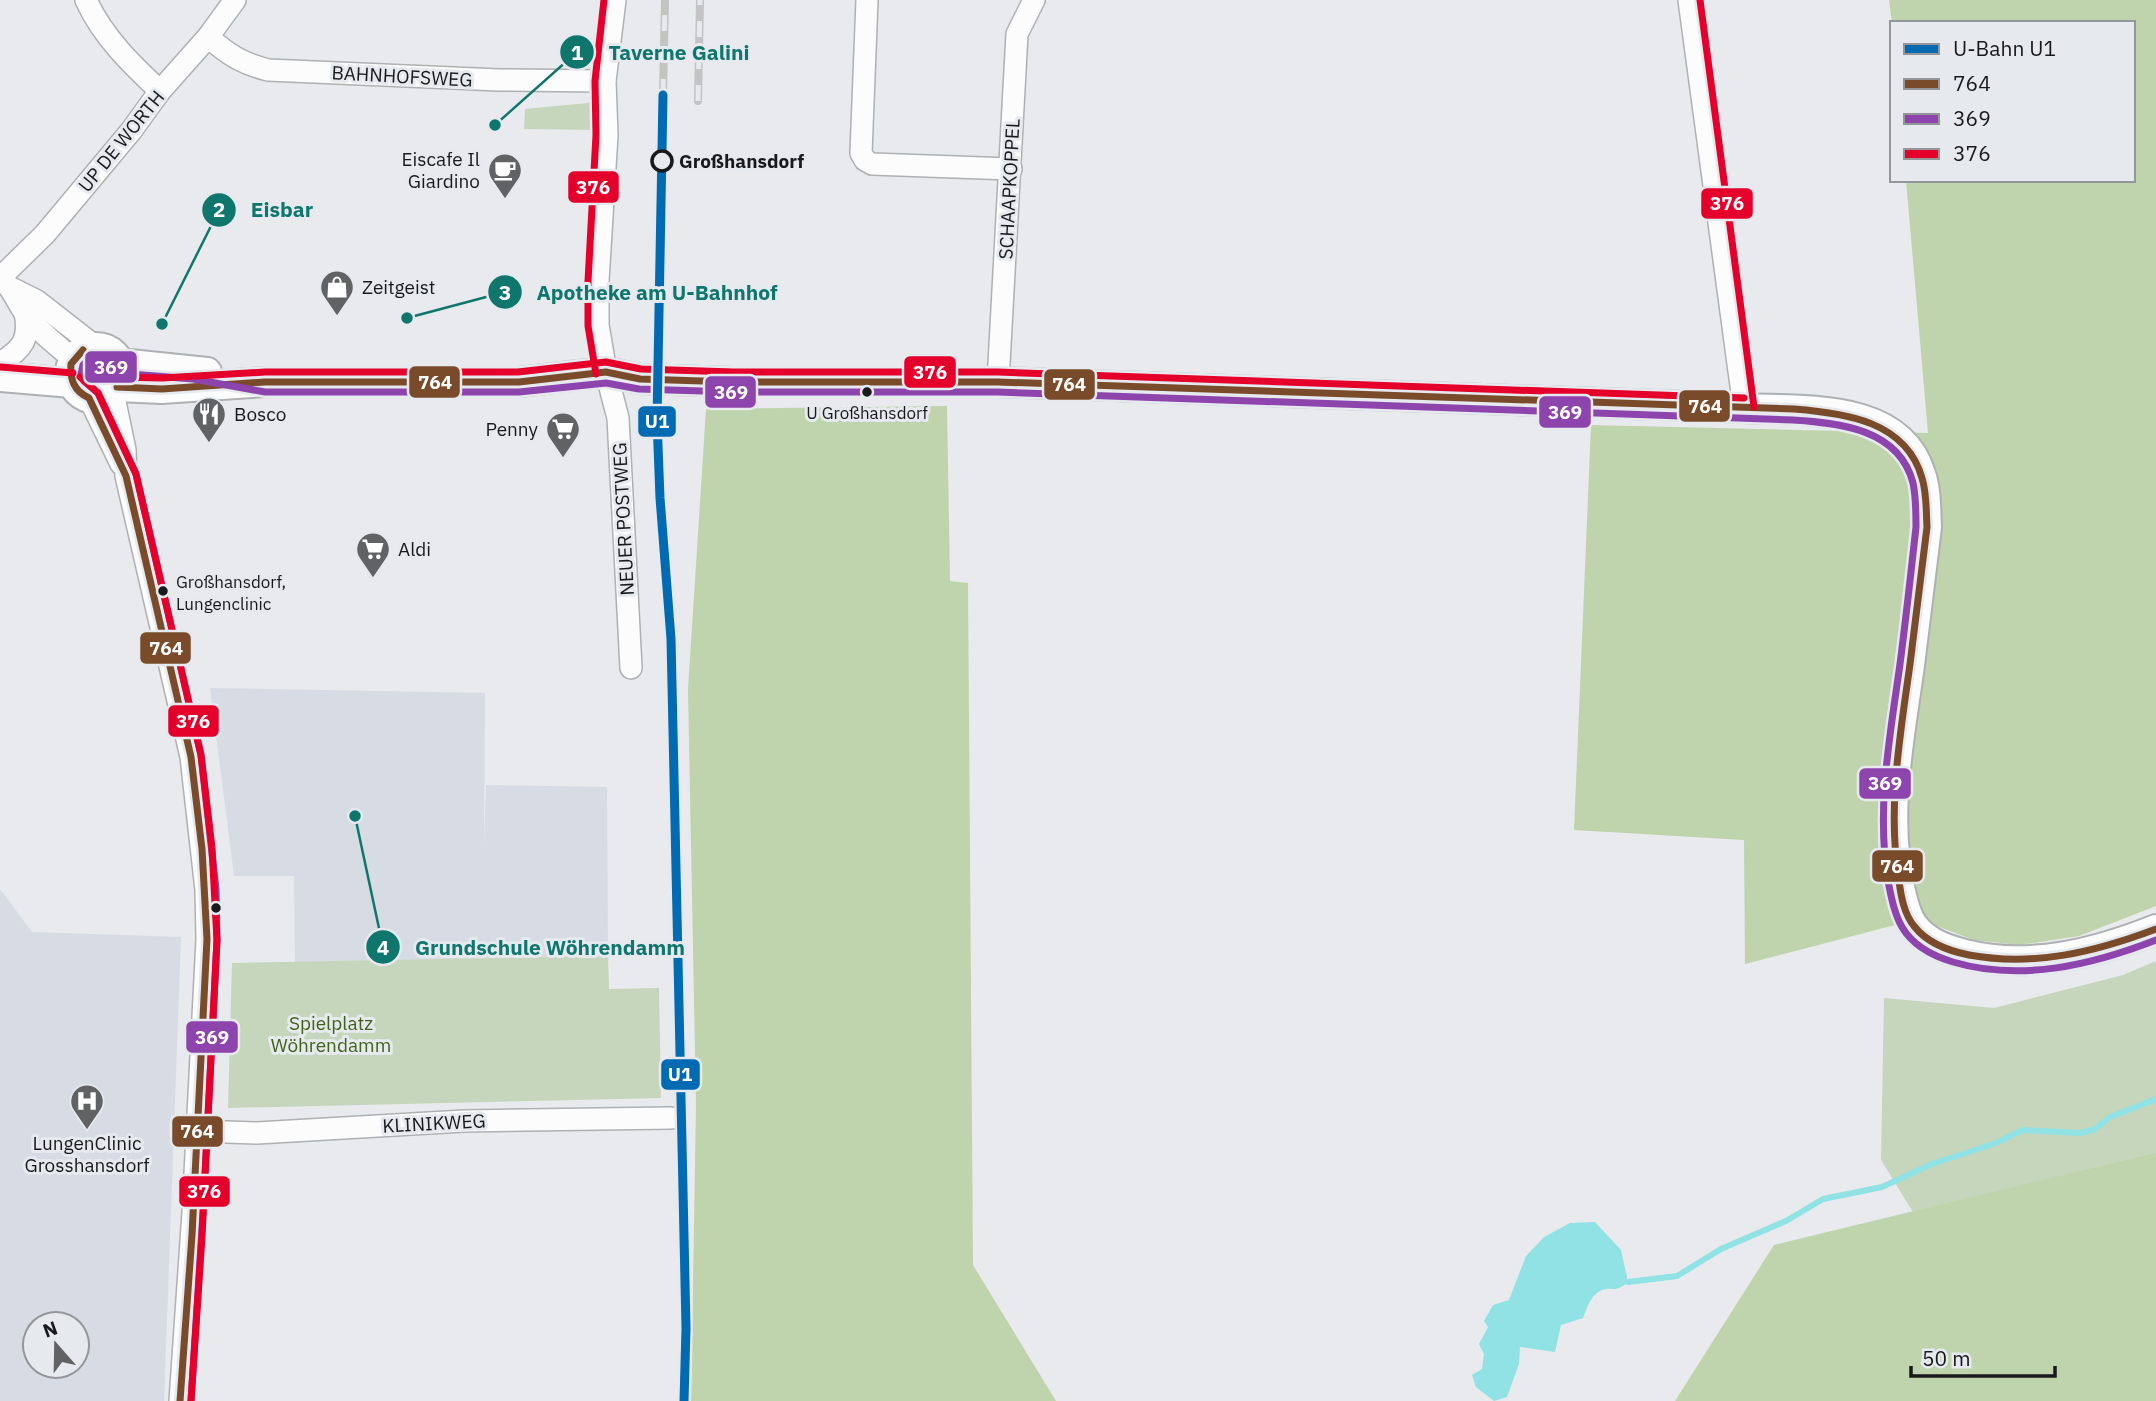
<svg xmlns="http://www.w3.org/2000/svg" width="2156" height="1401" viewBox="0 0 2156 1401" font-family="'IBM Plex Sans',sans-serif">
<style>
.built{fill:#d7dce4;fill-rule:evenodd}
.green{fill:#c6d6bc}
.forest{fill:#bfd4ad}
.water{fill:#90e2e4}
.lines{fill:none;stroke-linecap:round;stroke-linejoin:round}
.stream{stroke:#90e2e4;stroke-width:6}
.minor-casing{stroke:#aeb0b2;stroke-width:24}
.secondary-casing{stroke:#aeb0b2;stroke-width:32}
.minor{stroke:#fcfcfc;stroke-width:21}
.secondary{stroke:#fcfcfc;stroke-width:28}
.rail-casing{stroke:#c3c3c3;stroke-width:8}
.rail{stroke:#e6eaef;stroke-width:5;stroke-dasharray:16;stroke-linecap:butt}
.bus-1-casing{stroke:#e6eaef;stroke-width:12}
.bus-2-casing{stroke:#e6eaef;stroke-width:12}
.bus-3-casing{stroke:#e6eaef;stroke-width:12}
.bus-1{stroke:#7a4b2a;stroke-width:7}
.bus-2{stroke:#8e44ad;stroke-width:7}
.bus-3{stroke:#e4002b;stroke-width:7}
.metro-1-casing{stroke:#e6eaef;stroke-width:14}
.metro-1{stroke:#006ab3;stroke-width:9}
.stop-dot{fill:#e6eaef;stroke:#18191b;stroke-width:3.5}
.bus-dot{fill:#18191b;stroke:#e6eaef;stroke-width:2.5}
.labels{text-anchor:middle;stroke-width:6;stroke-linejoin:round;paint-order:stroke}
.bus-label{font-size:17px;fill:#18191b;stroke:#e6eaef}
.street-label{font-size:19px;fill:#18191b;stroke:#e6eaef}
.poi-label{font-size:19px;fill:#18191b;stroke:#e6eaef;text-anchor:start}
.stop-label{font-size:19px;font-weight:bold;fill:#18191b;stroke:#e6eaef;text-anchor:start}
.park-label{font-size:19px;fill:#426217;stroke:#e6eaef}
.leader{fill:none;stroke:#0f766e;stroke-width:2.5}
.callout-dot{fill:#0f766e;stroke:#e6eaef;stroke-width:2.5}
.mark-label{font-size:21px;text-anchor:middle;font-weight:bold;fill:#fff}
.callout-label{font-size:21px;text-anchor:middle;font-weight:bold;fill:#0f766e;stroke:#e6eaef;stroke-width:6;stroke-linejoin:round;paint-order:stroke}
.line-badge{stroke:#e6eaef;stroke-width:2.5}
.badge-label{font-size:19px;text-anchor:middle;font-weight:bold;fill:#fff}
</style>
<rect width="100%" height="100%" fill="#e8eaed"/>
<!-- built -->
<g class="built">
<polygon points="210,688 485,693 484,846 486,785 607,787 608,956 295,962 294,876 234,876"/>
<path d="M0 889 32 932 181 937 164 1401H0ZM77 1324V1366H35V1324Z"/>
</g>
<!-- green -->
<g class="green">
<polygon points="598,102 598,130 524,129 525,109"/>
<polygon points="608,956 609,989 659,988 661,1098 228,1108 232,963"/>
<polygon points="2156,961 2156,1152 1913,1212 1881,1160 1884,998 1994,1008 2123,975"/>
</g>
<!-- forest -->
<g class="forest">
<polygon points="1889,0 2156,0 2156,906 2079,936 2020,945 1974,940 1918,919 1745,964 1744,840 1574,830 1591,425 1928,433 1906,180 2133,180 2133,23 1892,23"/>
<polygon points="947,406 950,581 968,583 973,1265 1056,1401 691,1401 696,1104 688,689 706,409"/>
<polygon points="2156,1152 2156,1401 1675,1401 1774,1245"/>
</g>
<!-- water -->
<path class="water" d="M1595 1222 1621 1250 1628 1282C1614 1294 1615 1286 1602 1290 1591 1294 1587 1308 1583 1318L1561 1325 1555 1352 1520 1347 1519 1364 1507 1397 1494 1401 1476 1387 1472 1375 1482 1369 1484 1354 1479 1344 1488 1327 1484 1321 1493 1305 1509 1300 1526 1256 1544 1237 1570 1223Z"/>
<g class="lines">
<!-- stream -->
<polyline class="stream" points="1628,1282 1677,1276 1721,1249 1786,1221 1823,1199 1882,1187 1932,1164 1996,1143 2023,1130 2080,1133 2095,1129 2110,1117 2156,1099"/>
<!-- minor casing -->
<g class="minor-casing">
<g id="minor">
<path d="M86 0C103 37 131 64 160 91"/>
<polyline points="615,0 605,81 607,135 598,281 598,325 606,372 618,418 631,668"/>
<polyline points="867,0 861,153 865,160 872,164 1011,169"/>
<polyline points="1689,0 1744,408"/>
<path d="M208 37C229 55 241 63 268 70L499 80 605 81"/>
<path d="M0 276C12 288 16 300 25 313 38 331 57 345 74 360"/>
<polyline points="1,277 45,234 131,131 160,91 208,37 235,0"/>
<polyline points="13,289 37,301 96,347"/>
<path d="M0 363C23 349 30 339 25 312"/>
<polyline points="998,382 1017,34 1034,0"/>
<polyline points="113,392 125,450 126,476 191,757 206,890 207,939 193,1212 180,1401"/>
<polyline points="89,398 121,464"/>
<polyline points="197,1131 257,1133 464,1121 671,1118"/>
</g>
</g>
<!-- secondary casing -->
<g class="secondary-casing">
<g id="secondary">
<circle cx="96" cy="373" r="26"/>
<polyline points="120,363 207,372"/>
<polyline points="0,377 72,383"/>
<path d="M117 387 162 389 265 382H519L606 372 640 379 733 382H998L1744 408C1804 411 1899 402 1921 474 1927 491 1926 510 1927 527 1921 573 1916 619 1910 665 1900 738 1884 813 1900 887 1903 900 1906 916 1914 926 1927 943 1946 949 1965 954 2029 970 2096 953 2156 929"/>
</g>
</g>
<!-- minor -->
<use href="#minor" class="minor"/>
<!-- secondary -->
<use href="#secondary" class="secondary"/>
<!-- rail casing -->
<g class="rail-casing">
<g id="rail">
<polyline points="663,95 665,0"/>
<polyline points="698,101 700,0"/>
</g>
</g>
<!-- rail -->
<use href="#rail" class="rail"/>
<!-- bus-1 casing -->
<g class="bus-1-casing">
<g id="bus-1">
<path d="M83 350 71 364C70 380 74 391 89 398L126 476 191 757 202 849 207 939 192 1235 180 1401"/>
<path d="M117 387 162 389 265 382H519L606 372 640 379 733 382H998L1794 409C1845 413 1906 421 1922 478 1927 494 1926 511 1927 527 1921 573 1916 619 1910 664 1900 737 1887 808 1899 881 1901 896 1904 914 1914 926 1927 943 1949 951 1969 955 2034 967 2095 952 2156 929"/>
</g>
</g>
<!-- bus-2 casing -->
<g class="bus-2-casing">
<path id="bus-2" d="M191 1401 203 1213 217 940 216 889 201 755 136 474 98 393 84 381 81 374 83 365 89 359H102L118 373 193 379 265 392H519L606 383 639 389 733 392H998L1793 420C1840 423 1899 429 1913 483 1916 497 1916 512 1916 527 1911 572 1906 618 1900 664 1890 736 1876 808 1888 881 1891 896 1894 913 1902 927 1913 946 1933 956 1953 962 2021 982 2092 965 2156 940"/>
</g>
<!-- bus-3 casing -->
<g class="bus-3-casing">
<g id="bus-3">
<polyline points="1700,0 1754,407"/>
<polyline points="1,367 73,373"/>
<polyline points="596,374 588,326 588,281 596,135 595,81 604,0"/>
<polyline points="80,377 98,393 136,474 201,755 212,848 217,940 202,1236 191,1401"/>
<polyline points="117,377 162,378 265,372 518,372 606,362 641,369 733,372 998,372 1744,398"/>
</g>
</g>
<!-- bus-1 -->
<use href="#bus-1" class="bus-1"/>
<!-- bus-2 -->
<use href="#bus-2" class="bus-2"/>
<!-- bus-3 -->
<use href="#bus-3" class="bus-3"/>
<!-- metro-1 casing -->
<g class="metro-1-casing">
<polyline id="metro-1" points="663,95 657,420 660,498 671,639 686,1328 684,1401"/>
</g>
<!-- metro-1 -->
<use href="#metro-1" class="metro-1"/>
</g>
<!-- icons -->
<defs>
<g id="cafe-pin" transform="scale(1.75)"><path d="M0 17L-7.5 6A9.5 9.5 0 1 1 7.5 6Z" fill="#616264" stroke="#e6eaef"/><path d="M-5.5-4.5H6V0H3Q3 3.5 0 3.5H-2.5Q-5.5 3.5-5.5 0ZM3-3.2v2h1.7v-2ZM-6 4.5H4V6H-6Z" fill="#fff"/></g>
<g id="shop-pin" transform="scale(1.75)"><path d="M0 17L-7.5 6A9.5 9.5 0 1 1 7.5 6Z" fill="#616264" stroke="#e6eaef"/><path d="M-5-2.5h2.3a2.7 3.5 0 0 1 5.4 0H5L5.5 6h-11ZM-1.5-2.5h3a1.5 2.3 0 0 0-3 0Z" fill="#fff"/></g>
<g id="restaurant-pin" transform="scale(1.75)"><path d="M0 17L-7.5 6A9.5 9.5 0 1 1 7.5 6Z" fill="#616264" stroke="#e6eaef"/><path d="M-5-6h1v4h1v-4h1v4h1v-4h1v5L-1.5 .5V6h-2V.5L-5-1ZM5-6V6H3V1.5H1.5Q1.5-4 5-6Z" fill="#fff"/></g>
<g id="supermarket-pin" transform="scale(1.75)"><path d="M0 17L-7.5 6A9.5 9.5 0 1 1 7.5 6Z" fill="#616264" stroke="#e6eaef"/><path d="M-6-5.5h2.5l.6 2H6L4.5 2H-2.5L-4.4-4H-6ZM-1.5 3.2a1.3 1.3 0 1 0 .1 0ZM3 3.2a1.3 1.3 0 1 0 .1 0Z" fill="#fff"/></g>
<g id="hospital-pin" transform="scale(1.75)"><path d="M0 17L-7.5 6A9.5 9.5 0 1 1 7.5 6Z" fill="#616264" stroke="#e6eaef"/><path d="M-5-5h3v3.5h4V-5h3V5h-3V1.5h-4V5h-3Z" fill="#fff"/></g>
</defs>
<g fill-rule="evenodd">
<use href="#cafe-pin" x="505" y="170"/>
<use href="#shop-pin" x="337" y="287"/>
<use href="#restaurant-pin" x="209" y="414"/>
<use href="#supermarket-pin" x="563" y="429"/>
<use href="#supermarket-pin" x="373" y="549"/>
<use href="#hospital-pin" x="87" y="1101"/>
</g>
<!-- markers -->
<circle class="stop-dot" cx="662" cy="161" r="10"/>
<g class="bus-dot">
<circle cx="867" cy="392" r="6"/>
<circle cx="163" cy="591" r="6"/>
<circle cx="216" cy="908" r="6"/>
</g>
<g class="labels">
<!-- bus labels -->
<g class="bus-label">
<text x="867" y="419">U Großhansdorf</text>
<text x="176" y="588" text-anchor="start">Großhansdorf,<tspan x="176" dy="22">Lungenclinic</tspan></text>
</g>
<!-- street labels -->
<g class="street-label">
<text transform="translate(402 76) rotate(3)" y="7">BAHNHOFSWEG</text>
<text transform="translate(121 141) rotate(-51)" y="7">UP DE WORTH</text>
<text transform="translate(1009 189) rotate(-87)" y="7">SCHAAPKOPPEL</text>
<text transform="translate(623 519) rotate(-93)" y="7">NEUER POSTWEG</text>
<text transform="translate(434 1123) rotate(-3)" y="7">KLINIKWEG</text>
</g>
<!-- poi labels -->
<g class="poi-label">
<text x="480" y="166" text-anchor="end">Eiscafe Il<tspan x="480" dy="22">Giardino</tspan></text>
<text x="362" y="294">Zeitgeist</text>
<text x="234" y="421">Bosco</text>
<text x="538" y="436" text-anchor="end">Penny</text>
<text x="398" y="556">Aldi</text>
<text x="87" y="1150" text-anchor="middle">LungenClinic<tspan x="87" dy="22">Grosshansdorf</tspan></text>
</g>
<!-- stop labels -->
<g class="stop-label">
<text x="679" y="168">Großhansdorf</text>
</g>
<!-- park labels -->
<g class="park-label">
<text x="331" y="1030">Spielplatz<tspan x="331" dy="22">Wöhrendamm</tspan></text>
</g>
</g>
<!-- callouts -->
<path class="leader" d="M495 125L577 52M162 324L219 210M407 318L505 292M355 816L383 947"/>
<g class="callout-dot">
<circle cx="495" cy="125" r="7"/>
<circle cx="162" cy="324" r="7"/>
<circle cx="407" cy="318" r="7"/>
<circle cx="355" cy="816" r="7"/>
<circle cx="577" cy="52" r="18"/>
<circle cx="219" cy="210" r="18"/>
<circle cx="505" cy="292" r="18"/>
<circle cx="383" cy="947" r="18"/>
</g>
<g class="mark-label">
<text x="577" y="60">1</text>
<text x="219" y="217">2</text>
<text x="505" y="300">3</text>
<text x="383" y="955">4</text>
</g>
<g class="callout-label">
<text x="679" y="60">Taverne Galini</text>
<text x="282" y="217">Eisbar</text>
<text x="657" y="300">Apotheke am U-Bahnhof</text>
<text x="550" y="955">Grundschule Wöhrendamm</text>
</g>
<g class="line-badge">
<rect x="567" y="170" width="53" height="34" rx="7" fill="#e4002b"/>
<rect x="1700" y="187" width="54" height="33" rx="7" fill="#e4002b"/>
<rect x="84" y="350" width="54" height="34" rx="7" fill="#8e44ad"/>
<rect x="903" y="355" width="54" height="34" rx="7" fill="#e4002b"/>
<rect x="408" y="365" width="53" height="34" rx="7" fill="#7a4b2a"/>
<rect x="1043" y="368" width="53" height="33" rx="7" fill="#7a4b2a"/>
<rect x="704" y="375" width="53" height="34" rx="7" fill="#8e44ad"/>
<rect x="1678" y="389" width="53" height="34" rx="7" fill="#7a4b2a"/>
<rect x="1538" y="395" width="54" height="34" rx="7" fill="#8e44ad"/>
<rect x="637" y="405" width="40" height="33" rx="7" fill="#006ab3"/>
<rect x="139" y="631" width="53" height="34" rx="7" fill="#7a4b2a"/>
<rect x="167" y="704" width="53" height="34" rx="7" fill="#e4002b"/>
<rect x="1858" y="767" width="54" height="33" rx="7" fill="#8e44ad"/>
<rect x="1871" y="849" width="53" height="34" rx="7" fill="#7a4b2a"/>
<rect x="185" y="1020" width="54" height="34" rx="7" fill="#8e44ad"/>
<rect x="660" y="1058" width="41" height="33" rx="7" fill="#006ab3"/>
<rect x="171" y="1115" width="53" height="33" rx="7" fill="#7a4b2a"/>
<rect x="178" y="1175" width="53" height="33" rx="7" fill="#e4002b"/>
</g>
<g class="badge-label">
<text x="593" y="194">376</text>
<text x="1727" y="210">376</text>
<text x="111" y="374">369</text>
<text x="930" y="379">376</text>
<text x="435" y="389">764</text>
<text x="1069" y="391">764</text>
<text x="731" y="399">369</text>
<text x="1705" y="413">764</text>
<text x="1565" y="419">369</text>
<text x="657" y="428">U1</text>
<text x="166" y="655">764</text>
<text x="193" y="728">376</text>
<text x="1885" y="790">369</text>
<text x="1897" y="873">764</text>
<text x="212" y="1044">369</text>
<text x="680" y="1081">U1</text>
<text x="197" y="1138">764</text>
<text x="204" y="1198">376</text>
</g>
<!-- legend -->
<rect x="1890" y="21" width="245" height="161" fill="#e6eaef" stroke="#94969a" stroke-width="2"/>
<rect x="1904" y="44" width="35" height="10" fill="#006ab3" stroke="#94969a" stroke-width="2"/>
<text x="1953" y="56" font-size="21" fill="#18191b">U-Bahn U1</text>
<rect x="1904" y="79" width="35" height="10" fill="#7a4b2a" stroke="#94969a" stroke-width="2"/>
<text x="1953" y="91" font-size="21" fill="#18191b">764</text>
<rect x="1904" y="114" width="35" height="10" fill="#8e44ad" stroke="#94969a" stroke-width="2"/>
<text x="1953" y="126" font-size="21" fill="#18191b">369</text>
<rect x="1904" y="149" width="35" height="10" fill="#e4002b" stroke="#94969a" stroke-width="2"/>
<text x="1953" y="161" font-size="21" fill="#18191b">376</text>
<!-- north arrow -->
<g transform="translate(56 1345) rotate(340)"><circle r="33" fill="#e6eaef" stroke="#94969a" stroke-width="2"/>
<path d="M0-5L12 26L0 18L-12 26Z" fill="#616264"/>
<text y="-10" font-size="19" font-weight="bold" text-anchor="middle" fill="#18191b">N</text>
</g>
<!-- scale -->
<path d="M1911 1366v10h144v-10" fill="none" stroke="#18191b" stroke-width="3.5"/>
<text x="1922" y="1366" font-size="21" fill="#18191b" stroke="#e6eaef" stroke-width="5" paint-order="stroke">50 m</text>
</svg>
